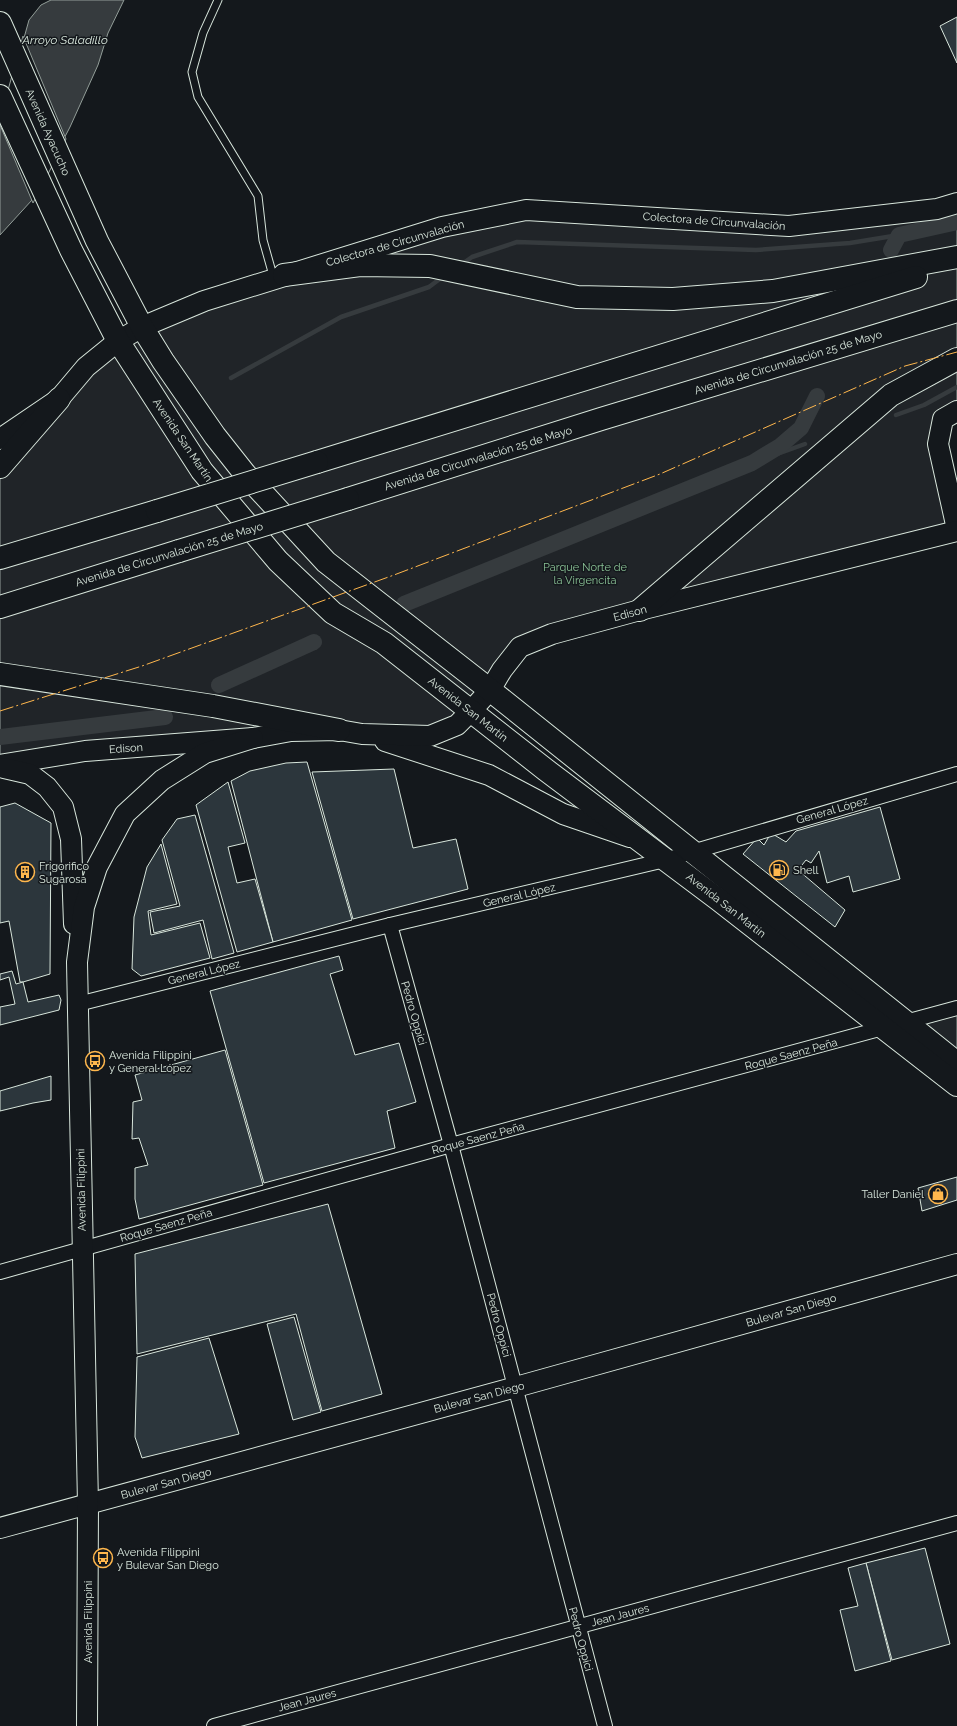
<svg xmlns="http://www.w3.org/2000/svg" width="957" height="1726" viewBox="0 0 957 1726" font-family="Raleway,sans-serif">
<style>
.green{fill:#202428;stroke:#939e99}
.water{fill:#363b3e;stroke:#939e99}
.pier{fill:#14181c;stroke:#939e99}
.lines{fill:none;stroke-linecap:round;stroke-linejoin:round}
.stream{stroke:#363b3e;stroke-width:4.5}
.canal{stroke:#363b3e;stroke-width:16}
.building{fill:#2c363c;stroke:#d8e6dc}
.lane-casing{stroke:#d8e6dc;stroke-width:9}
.street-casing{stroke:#d8e6dc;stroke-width:16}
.secondary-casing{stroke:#d8e6dc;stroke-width:22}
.primary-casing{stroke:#d8e6dc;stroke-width:24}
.highway-casing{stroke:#d8e6dc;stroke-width:24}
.lane{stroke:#14181c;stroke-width:7}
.street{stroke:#14181c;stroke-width:14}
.secondary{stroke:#14181c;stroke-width:20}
.primary{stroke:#14181c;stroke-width:22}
.highway{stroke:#14181c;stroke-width:22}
.highway-bridge-casing{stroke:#d8e6dc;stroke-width:24;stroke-linecap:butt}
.highway-bridge{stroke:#14181c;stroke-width:22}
.power{stroke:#ffb74d;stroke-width:1;stroke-dasharray:14 3 2 3;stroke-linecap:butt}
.labels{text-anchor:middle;stroke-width:3;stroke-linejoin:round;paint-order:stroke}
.street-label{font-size:11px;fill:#d8e6dc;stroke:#14181c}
.park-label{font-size:11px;fill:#8ac095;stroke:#14181c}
.poi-label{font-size:11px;fill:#d8e6dc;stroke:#14181c;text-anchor:start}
.water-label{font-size:12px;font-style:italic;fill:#d8e6dc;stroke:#14181c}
</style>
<rect width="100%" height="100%" fill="#14181c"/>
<!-- green -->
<g class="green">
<polygon points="957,203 957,411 943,419 957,528 520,647 457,725 0,765 0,439 142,327 526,210 789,226"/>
<polygon points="957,1014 957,1050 923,1025"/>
</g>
<!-- water -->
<polygon class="water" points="51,0 124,0 108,33 98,65 70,127 32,200 0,235 0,124 29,20 41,5"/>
<!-- pier -->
<polygon class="pier" points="23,36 66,139 33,203 0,125 0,119"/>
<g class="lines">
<!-- stream -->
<g class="stream">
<polyline points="462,264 472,257 517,242 756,250 850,243 899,235"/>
<polyline points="231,378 341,317 429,287 441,278"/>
<polyline points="896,415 924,405 957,387"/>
<polyline points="752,463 805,444"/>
</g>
<!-- canal -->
<g class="canal">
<polyline points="891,250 899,235 957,222"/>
<polyline points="404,604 752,463 780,446 801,428 817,396"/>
<polyline points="219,685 314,642"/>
<polyline points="0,737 165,717"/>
</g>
</g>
<!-- building -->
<g class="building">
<polygon points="957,17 957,63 940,26"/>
<polygon points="307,762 352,920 273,942 231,781 250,771 286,763"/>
<polygon points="394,769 413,848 456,839 468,889 353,919 312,772"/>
<polygon points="228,782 245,843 228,847 237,883 255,879 273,942 237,952 196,805"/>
<polygon points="15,803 51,823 50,974 23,982 20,982 9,921 0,923 0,807"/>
<polygon points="880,807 900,879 853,892 849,876 827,883 819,851 811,863 806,860 798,870 845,910 835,927 743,854 757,838 764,845 771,833 786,842 796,831"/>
<polygon points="195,815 234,953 212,959 203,920 154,933 150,912 180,906 162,840 177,819"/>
<polygon points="161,844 177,904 148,911 151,935 200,923 210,958 141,976 132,969 134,917 147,867"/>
<polygon points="339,956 343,970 330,974 355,1055 399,1043 416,1102 387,1111 395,1148 264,1183 210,991"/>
<polygon points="12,971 16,984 23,982 28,1002 59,995 61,1000 59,1010 0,1025 0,1007 15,1004 9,977 0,980 0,974"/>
<polygon points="225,1050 263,1185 139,1219 135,1199 135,1168 148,1165 139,1138 132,1139 133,1102 142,1100 135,1075"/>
<polygon points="51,1076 51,1100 33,1103 0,1111 0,1091"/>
<polygon points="957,1177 957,1200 922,1211 918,1188"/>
<polygon points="328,1204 382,1394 322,1411 296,1314 137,1354 135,1254"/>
<polygon points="294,1317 321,1412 293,1420 267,1324"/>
<polygon points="209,1338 239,1434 142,1458 135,1437 137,1357"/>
<polygon points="925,1548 950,1644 892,1660 866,1563"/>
<polygon points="866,1563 891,1661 855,1671 840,1610 858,1606 848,1568"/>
</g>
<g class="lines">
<!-- lane casing -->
<g class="lane-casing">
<polyline id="lane" points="218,0 203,33 192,72 198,97 258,196 263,240 274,279"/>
</g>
<!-- street casing -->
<g class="street-casing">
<g id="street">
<polyline points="390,925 451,1145 605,1726"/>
<polyline points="78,1004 390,925 665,860 957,774"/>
<polyline points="0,1272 451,1145 957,1008"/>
<polyline points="214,1726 957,1523"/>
</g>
</g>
<!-- secondary casing -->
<g class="secondary-casing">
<g id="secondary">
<polyline points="957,411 943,419 938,444 957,529"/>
<polyline points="0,439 59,399 86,367 118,341 142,327 204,301 442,227 526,210 789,226 937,209 957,203"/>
<polyline points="385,741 489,775 563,814 630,837"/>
<polyline points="0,765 85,751 253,738 291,731 339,730 362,734 430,736 457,725 471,711 490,690 502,670 520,647 552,634 640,610 957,531"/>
<polyline points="4,768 30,774 47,787 63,807 71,839 74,924"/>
<polyline points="0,1528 516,1387 957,1264"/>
<polyline points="87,1726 88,1504 77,962 84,907 97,867 125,814 162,780 205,753 253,738"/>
</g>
</g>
<!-- primary casing -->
<g class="primary-casing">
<g id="primary">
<polyline points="0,23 97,241 142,327 163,361 215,436 245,474 326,562 490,690 957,1063"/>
<polyline points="0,96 71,250 118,341 202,471 278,561 333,613 384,643 546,770 719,900 957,1085"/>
</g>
</g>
<!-- highway casing -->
<g class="highway-casing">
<g id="highway">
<polyline points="284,275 360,265 430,266 577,297 673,299 773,291 957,257"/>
<polyline points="317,462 916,277"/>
<polyline points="0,467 59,399"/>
<polyline points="348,499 601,419 957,311"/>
<polyline points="0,558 157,511"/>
<polyline points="0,607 179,551"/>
<polyline points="640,610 891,395 957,359"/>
<polyline points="0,674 213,706 339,730"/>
</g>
</g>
<!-- lane -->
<use href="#lane" class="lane"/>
<!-- street -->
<use href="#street" class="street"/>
<!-- secondary -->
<use href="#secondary" class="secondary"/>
<!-- primary -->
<use href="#primary" class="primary"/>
<!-- highway -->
<use href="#highway" class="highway"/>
<!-- highway-bridge casing -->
<g class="highway-bridge-casing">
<g id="highway-bridge">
<polyline points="157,511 317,462"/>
<polyline points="179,551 348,499"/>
</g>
</g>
<!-- highway-bridge -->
<use href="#highway-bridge" class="highway-bridge"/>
<!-- power -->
<polyline class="power" points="0,711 142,666 394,575 660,474 905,366 957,352"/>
</g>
<!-- icons -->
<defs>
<g id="fuel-ring" transform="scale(1)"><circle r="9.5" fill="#14181c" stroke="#ffb74d" stroke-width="1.5"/><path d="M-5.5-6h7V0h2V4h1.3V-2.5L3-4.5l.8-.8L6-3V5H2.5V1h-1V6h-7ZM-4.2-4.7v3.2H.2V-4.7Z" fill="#ffb74d"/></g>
<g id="building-ring" transform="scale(1)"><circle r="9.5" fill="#14181c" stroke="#ffb74d" stroke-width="1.5"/><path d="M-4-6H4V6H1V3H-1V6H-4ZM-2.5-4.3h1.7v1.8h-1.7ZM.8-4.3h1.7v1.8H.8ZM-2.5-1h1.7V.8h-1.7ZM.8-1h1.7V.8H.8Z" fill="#ffb74d"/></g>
<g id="bus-ring" transform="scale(1)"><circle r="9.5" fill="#14181c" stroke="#ffb74d" stroke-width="1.5"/><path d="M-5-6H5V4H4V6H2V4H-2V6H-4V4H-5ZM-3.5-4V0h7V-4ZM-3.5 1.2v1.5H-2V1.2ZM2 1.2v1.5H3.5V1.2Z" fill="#ffb74d"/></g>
<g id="shop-ring" transform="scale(1)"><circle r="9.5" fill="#14181c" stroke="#ffb74d" stroke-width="1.5"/><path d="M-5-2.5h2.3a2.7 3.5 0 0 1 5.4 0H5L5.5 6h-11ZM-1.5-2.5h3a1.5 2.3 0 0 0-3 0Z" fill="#ffb74d"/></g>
</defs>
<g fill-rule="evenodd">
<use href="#fuel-ring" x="779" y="870"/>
<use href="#building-ring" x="25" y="872"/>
<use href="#bus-ring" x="95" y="1061"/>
<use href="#shop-ring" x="938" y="1194"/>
<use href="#bus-ring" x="103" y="1558"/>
</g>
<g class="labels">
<!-- street labels -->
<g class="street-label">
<text transform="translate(48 132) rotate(66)" y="4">Avenida Ayacucho</text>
<text transform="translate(714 221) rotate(4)" y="4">Colectora de Circunvalación</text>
<text transform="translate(395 243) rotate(-16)" y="4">Colectora de Circunvalación</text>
<text transform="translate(788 362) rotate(-17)" y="4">Avenida de Circunvalación 25 de Mayo</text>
<text transform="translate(183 440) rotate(56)" y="4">Avenida San Martín</text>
<text transform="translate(478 458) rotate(-17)" y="4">Avenida de Circunvalación 25 de Mayo</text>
<text transform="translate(169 554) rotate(-17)" y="4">Avenida de Circunvalación 25 de Mayo</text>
<text transform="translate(630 613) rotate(-15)" y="4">Edison</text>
<text transform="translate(468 709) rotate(38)" y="4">Avenida San Martín</text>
<text transform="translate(126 748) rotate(-4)" y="4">Edison</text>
<text transform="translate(832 810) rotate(-16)" y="4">General López</text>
<text transform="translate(519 895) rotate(-13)" y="4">General López</text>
<text transform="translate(726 905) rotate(38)" y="4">Avenida San Martín</text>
<text transform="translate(204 972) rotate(-14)" y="4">General López</text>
<text transform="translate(414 1013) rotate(74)" y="4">Pedro Oppici</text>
<text transform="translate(791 1054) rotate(-15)" y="4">Roque Saenz Peña</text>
<text transform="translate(478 1138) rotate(-15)" y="4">Roque Saenz Peña</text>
<text transform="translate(81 1190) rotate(-91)" y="4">Avenida Filippini</text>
<text transform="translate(166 1225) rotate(-16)" y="4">Roque Saenz Peña</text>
<text transform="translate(791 1310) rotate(-16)" y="4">Bulevar San Diego</text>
<text transform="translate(499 1325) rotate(75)" y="4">Pedro Oppici</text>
<text transform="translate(479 1397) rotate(-15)" y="4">Bulevar San Diego</text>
<text transform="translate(166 1483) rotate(-15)" y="4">Bulevar San Diego</text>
<text transform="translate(620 1615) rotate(-15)" y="4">Jean Jaures</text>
<text transform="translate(88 1622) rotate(-90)" y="4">Avenida Filippini</text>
<text transform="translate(581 1639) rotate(75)" y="4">Pedro Oppici</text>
<text transform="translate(307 1700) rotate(-15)" y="4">Jean Jaures</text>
</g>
<!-- park labels -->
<g class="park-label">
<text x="585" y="571">Parque Norte de<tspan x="585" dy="13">la Virgencita</tspan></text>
</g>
<!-- poi labels -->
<g class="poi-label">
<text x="39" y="870">Frigorifico<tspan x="39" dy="13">Sugarosa</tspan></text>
<text x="793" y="874">Shell</text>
<text x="109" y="1059">Avenida Filippini<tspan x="109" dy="13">y General López</tspan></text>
<text x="924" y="1198" text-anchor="end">Taller Daniel</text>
<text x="117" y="1556">Avenida Filippini<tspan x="117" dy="13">y Bulevar San Diego</tspan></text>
</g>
<!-- water labels -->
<g class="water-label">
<text x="65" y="44">Arroyo Saladillo</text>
</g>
</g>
</svg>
